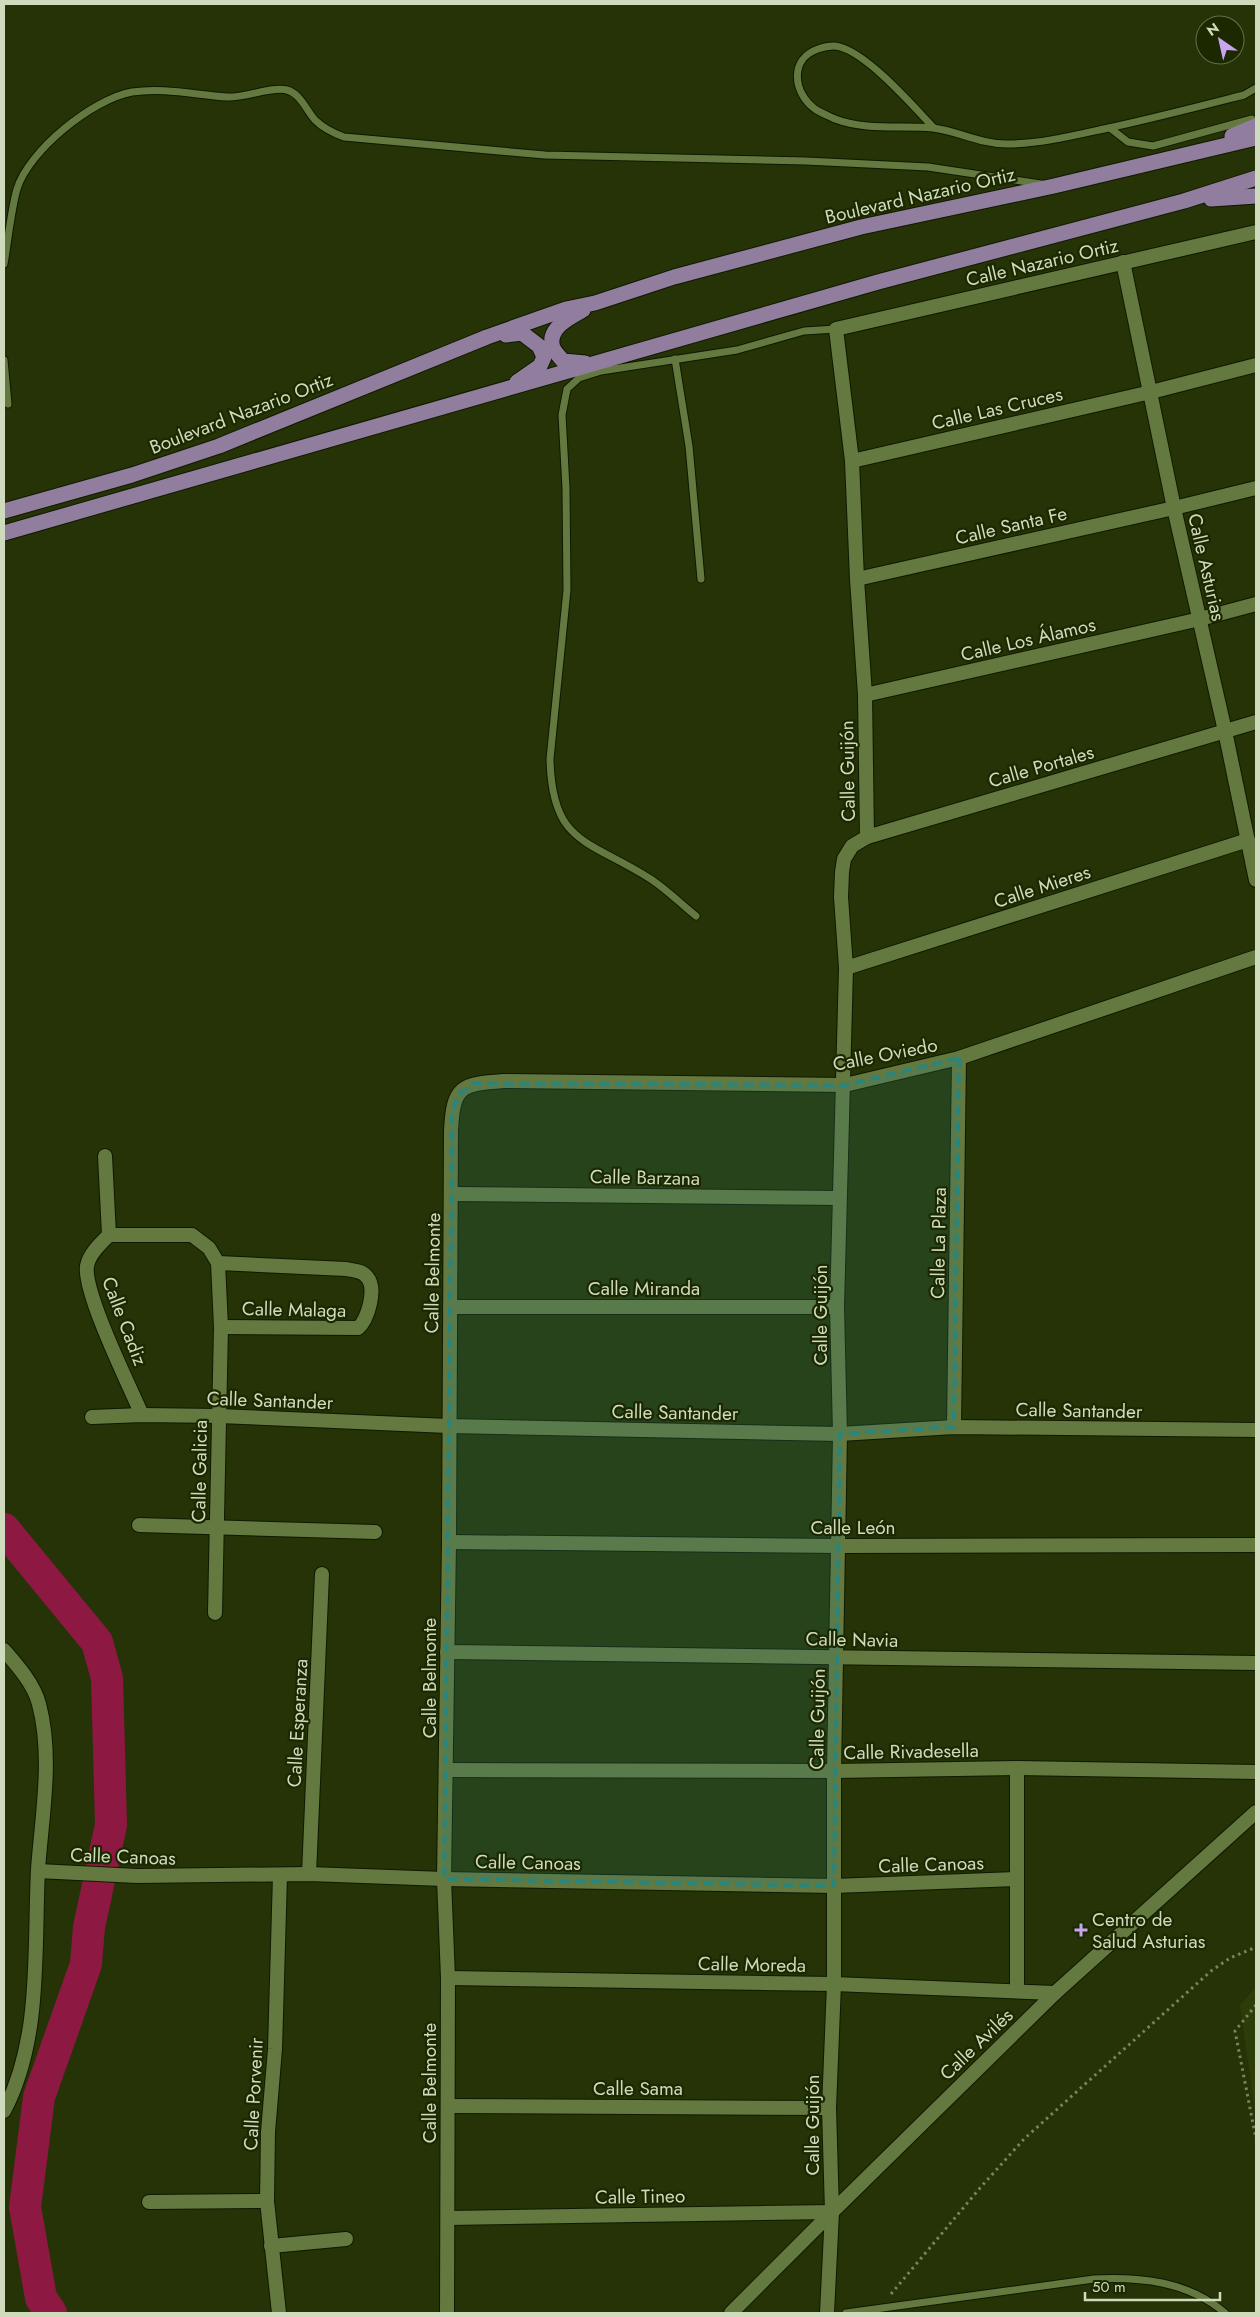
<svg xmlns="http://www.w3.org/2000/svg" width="1260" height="2317" viewBox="0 0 1260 2317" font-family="Jost,sans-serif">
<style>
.built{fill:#2d3d09}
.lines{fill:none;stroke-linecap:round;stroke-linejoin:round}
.river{stroke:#8d1943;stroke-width:32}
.lane-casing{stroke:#101900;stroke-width:9}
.street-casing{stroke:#101900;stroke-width:16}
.primary-casing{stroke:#101900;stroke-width:17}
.path{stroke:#78855f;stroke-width:3;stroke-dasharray:2.5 4;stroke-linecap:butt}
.lane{stroke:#647940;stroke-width:7}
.street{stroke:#647940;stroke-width:14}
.primary{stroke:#917e9e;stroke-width:15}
.marked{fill:#2c857a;fill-opacity:0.2;stroke:#2c857a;stroke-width:4;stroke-dasharray:10 6;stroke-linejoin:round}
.poi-dot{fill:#c8a6ef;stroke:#1b2800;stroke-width:2}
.labels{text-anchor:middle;stroke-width:4.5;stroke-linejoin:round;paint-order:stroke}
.street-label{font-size:19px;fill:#cfdbbd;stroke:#1b2800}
.poi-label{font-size:19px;fill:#cfdbbd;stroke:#1b2800;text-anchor:start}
</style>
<rect width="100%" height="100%" fill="#253306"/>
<!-- built -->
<polygon class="built" points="1256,1987 1256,2118 1240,2005"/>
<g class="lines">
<!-- river -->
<polyline class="river" points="4,1529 97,1642 107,1678 111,1825 89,1927 86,1964 39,2097 25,2207 41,2298 51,2313"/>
<!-- lane casing -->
<g class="lane-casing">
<g id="lane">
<path d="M934 128C913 106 869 55 840 47 833 45 824 47 818 49 789 59 793 93 815 109 821 113 829 116 835 119 867 131 900 125 933 128 958 131 980 144 1007 144 1039 144 1072 136 1104 129 1151 119 1197 107 1244 95L1256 88"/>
<polyline points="1110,128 1128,142 1153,146 1252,119"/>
<path d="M4 264C8 241 11 210 17 189 29 150 93 99 132 92 163 87 196 95 227 97 245 98 272 86 287 90 301 94 306 110 315 120 324 129 333 133 344 137L545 155 806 161 928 167 1041 184"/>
<polyline points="675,359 689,446 701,579"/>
<polyline points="4,360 8,404"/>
<path d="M696 916C681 904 665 888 649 878 587 839 552 844 550 759L567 590 566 488 562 415 567 389 579 378 601 371 737 350 804 331 836 329"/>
<path d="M846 2313 1094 2279C1141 2277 1188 2281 1225 2313"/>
</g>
</g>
<!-- street casing -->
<g class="street-casing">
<g id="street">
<polyline points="1123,262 1174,508 1225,731 1256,880"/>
<polyline points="852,461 1151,392 1256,365"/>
<polyline points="857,579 1174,508 1256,488"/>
<polyline points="865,695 1200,619 1256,604"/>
<polyline points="867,837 1256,722"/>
<polyline points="846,968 1248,840"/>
<path d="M105 1156 109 1235C101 1243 89 1254 87 1266 83 1292 129 1385 142 1415"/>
<polyline points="451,1194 839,1198"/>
<polyline points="109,1235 192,1235 209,1248 218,1263 221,1327 215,1613"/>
<path d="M218 1263 346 1269C352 1270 363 1271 367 1277 377 1288 368 1320 358 1328L221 1327"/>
<polyline points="450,1307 837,1307"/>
<polyline points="92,1417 142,1415 219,1416 448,1426 840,1434 954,1427 1256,1430"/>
<polyline points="954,1427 959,1058"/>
<polyline points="139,1525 375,1532"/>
<polyline points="449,1542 839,1546 1256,1545"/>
<path d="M4 1650C17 1665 34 1684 39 1704 53 1757 42 1815 38 1869 34 1948 42 2039 4 2111"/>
<polyline points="447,1652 1256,1663"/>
<polyline points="1017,1768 1017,1991"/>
<polyline points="447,1770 834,1771 1017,1768 1256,1772"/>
<polyline points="38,1871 137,1876 309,1874 444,1879 834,1886 1016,1879"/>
<polyline points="309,1874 322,1574"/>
<polyline points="448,1978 834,1984 1055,1993"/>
<polyline points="448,2106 829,2108"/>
<polyline points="149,2202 267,2201"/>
<polyline points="448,2218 832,2212"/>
<polyline points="271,2246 346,2239"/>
<polyline points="279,2313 267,2201 268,2132 275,2049 280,1875"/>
<path d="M447 2313 448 1978 444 1879 449 1542 451 1131C453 1085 462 1084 504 1081L845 1085 959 1058 1256 957"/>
<polyline points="731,2313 832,2212 1055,1993 1256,1812"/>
<polyline points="827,2313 832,2212 829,2108 834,1984 834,1771 840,1434 837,1307 846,968 841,897 842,872 844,859 852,846 867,837 865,695 857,579 852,461 836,329 1256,232"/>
</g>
</g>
<!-- primary casing -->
<g class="primary-casing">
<g id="primary">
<polyline points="1232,136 1256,126"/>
<polyline points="1211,199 1256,196"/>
<path d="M583 310C570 317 546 329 553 348 555 352 560 357 563 361L585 363"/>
<polyline points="506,335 522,333 539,346 544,357 540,366 517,382"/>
<polyline points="4,511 132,475 219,446 487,337 566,309 595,303 674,277 861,227 1054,186 1256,138"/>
<polyline points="4,533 878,282 1184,201 1256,178"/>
</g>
</g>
<!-- path -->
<g class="path">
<polyline points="1256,2005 1235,2031 1256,2139"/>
<polyline points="891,2294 980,2188 1024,2139 1211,1971 1230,1958 1256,1947"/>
</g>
<!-- lane -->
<use href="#lane" class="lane"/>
<!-- street -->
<use href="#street" class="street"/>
<!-- primary -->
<use href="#primary" class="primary"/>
</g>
<!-- marked area -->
<path class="marked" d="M959 1058 954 1427 840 1434 834 1886 444 1879 452 1113 457 1095 474 1083 845 1085Z"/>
<!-- markers -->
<path class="poi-dot" d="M1078.5 1922.5h5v5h5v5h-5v5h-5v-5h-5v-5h5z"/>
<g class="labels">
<!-- street labels -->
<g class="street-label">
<text transform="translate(920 195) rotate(-13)" y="7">Boulevard Nazario Ortiz</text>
<text transform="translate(1042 262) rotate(-13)" y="7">Calle Nazario Ortiz</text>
<text transform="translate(997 408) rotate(-13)" y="7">Calle Las Cruces</text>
<text transform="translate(241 413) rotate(-21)" y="7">Boulevard Nazario Ortiz</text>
<text transform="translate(1011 525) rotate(-13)" y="7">Calle Santa Fe</text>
<text transform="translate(1207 567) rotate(77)" y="7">Calle Asturias</text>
<text transform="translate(1028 639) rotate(-13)" y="7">Calle Los Álamos</text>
<text transform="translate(1041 766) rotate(-16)" y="7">Calle Portales</text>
<text transform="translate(847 771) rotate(-91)" y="7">Calle Guijón</text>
<text transform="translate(1042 886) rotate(-18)" y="7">Calle Mieres</text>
<text transform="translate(885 1054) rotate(-11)" y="7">Calle Oviedo</text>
<text transform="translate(645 1177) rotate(1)" y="7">Calle Barzana</text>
<text transform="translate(938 1243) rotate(-89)" y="7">Calle La Plaza</text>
<text transform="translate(432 1273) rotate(-89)" y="7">Calle Belmonte</text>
<text x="644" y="1295">Calle Miranda</text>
<text transform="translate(294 1309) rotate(1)" y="7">Calle Malaga</text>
<text transform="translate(820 1315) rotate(-90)" y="7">Calle Guijón</text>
<text transform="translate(125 1321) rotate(69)" y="7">Calle Cadiz</text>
<text transform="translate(270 1400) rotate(2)" y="7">Calle Santander</text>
<text transform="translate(1079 1410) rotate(1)" y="7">Calle Santander</text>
<text transform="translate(675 1412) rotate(1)" y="7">Calle Santander</text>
<text transform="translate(199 1471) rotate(-89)" y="7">Calle Galicia</text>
<text x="853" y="1534">Calle León</text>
<text transform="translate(852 1639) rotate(1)" y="7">Calle Navia</text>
<text transform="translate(429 1678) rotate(-90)" y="7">Calle Belmonte</text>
<text transform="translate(817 1719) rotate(-89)" y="7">Calle Guijón</text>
<text transform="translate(297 1723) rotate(-87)" y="7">Calle Esperanza</text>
<text transform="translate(911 1751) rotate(-1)" y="7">Calle Rivadesella</text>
<text transform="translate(123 1856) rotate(2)" y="7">Calle Canoas</text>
<text transform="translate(528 1862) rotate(1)" y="7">Calle Canoas</text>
<text transform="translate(931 1864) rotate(-2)" y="7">Calle Canoas</text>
<text transform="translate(752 1964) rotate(1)" y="7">Calle Moreda</text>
<text transform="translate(976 2044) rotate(-44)" y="7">Calle Avilés</text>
<text transform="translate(429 2083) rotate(-90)" y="7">Calle Belmonte</text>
<text x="638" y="2095">Calle Sama</text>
<text transform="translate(253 2094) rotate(-87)" y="7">Calle Porvenir</text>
<text transform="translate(812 2125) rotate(-90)" y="7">Calle Guijón</text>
<text transform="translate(640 2196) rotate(-1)" y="7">Calle Tineo</text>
</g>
<!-- poi labels -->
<g class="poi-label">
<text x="1092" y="1926">Centro de<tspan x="1092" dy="22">Salud Asturias</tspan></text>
</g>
</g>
<!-- border -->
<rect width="1260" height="2317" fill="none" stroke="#cfdbbd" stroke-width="10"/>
<!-- north arrow -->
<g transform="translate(1220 40) rotate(326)"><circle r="24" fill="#1b2800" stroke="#63704c"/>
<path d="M0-4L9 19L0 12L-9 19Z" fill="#c8a6ef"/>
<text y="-8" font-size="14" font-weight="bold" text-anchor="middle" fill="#cfdbbd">N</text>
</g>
<!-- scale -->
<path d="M1085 2292v8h135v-8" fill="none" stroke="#cfdbbd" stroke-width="2.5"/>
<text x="1092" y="2292" font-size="15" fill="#cfdbbd" stroke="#1b2800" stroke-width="4" paint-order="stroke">50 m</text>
</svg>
